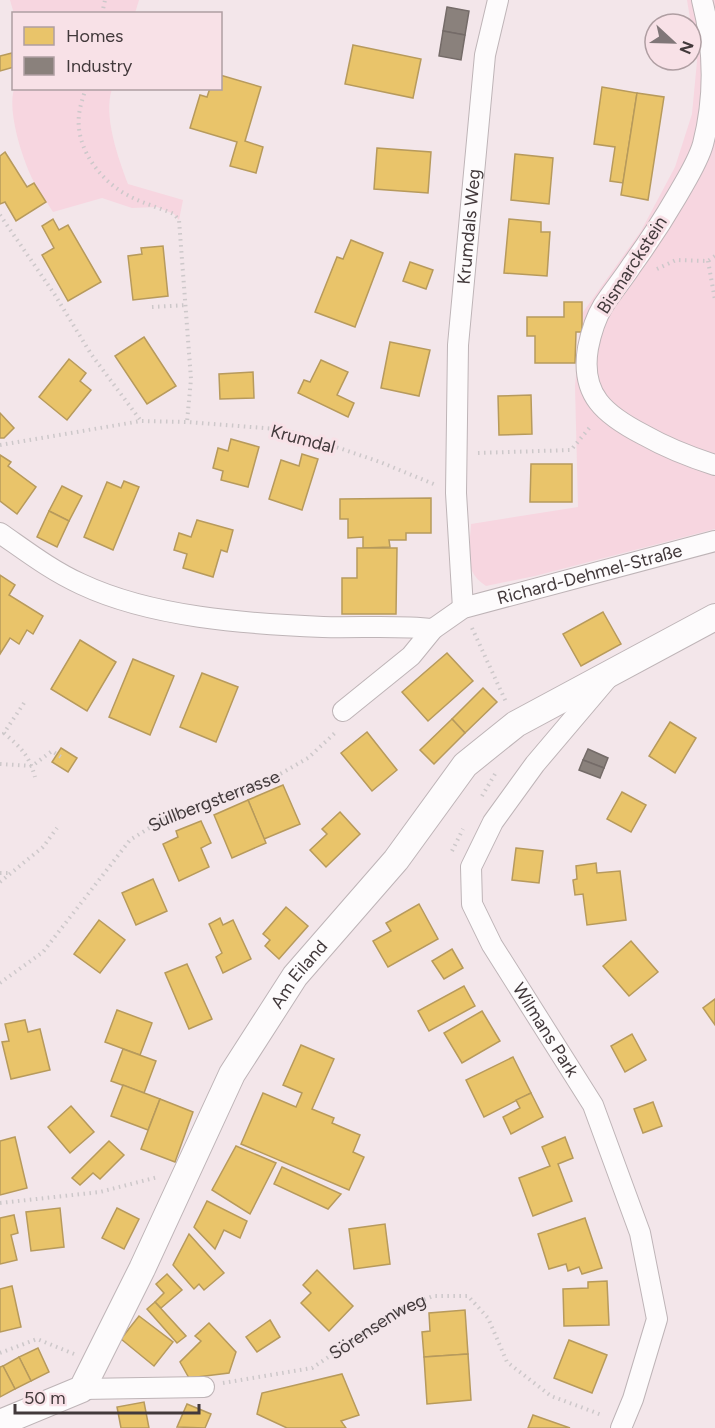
<svg xmlns="http://www.w3.org/2000/svg" width="715" height="1428" viewBox="0 0 715 1428" font-family="Figtree,sans-serif">
<style>
.green{fill:#f7d6e0}
.homes{fill:#e9c46a;stroke:#b79a5c;stroke-width:1.5}
.industry{fill:#8a817c;stroke:#746b68;stroke-width:1.5}
.lines{fill:none;stroke-linecap:round;stroke-linejoin:round}
.minor-casing{stroke:#beb4b7;stroke-width:22}
.tertiary-casing{stroke:#beb4b7;stroke-width:28}
.path{stroke:#cdc8ca;stroke-width:4;stroke-dasharray:1.5 4.5;stroke-linecap:butt}
.minor{stroke:#fdfbfc;stroke-width:20}
.tertiary{stroke:#fdfbfc;stroke-width:26}
.labels{text-anchor:middle;stroke-width:6;stroke-linejoin:round;paint-order:stroke}
.street-label{font-size:18px;fill:#42393b;stroke:#f8e1e7}
</style>
<rect width="100%" height="100%" fill="#f3e6ea"/>
<!-- green -->
<g class="green">
<polygon points="10,0 139,0 135,13 14,14"/>
<path d="M687 0H715V529L535 576 486 586C462 571 470 549 471 524L578 507 575 386 581 315 641 231 675 167 692 114 697 61Z"/>
<path d="M14 89H112C103 115 118 158 128 184L183 200 179 220 174 214 157 207 132 208 102 198 53 212C47 202 40 193 35 184 23 162 7 112 14 89Z"/>
</g>
<!-- homes -->
<g class="homes">
<polygon points="353,45 421,59 413,98 345,84"/>
<polygon points="12,53 14,67 0,71 0,56"/>
<polygon points="220,75 261,87 245,141 263,147 256,173 230,166 237,142 190,128 200,95 207,97 210,88 220,88"/>
<polygon points="602,87 637,93 623,183 610,181 615,147 594,144"/>
<polygon points="637,93 664,97 648,200 621,195"/>
<polygon points="377,148 431,152 428,193 374,189"/>
<polygon points="5,152 27,187 34,183 46,202 16,221 5,202 0,204 0,156"/>
<polygon points="515,154 553,158 549,204 511,200"/>
<polygon points="53,219 59,230 68,225 101,282 68,301 42,255 54,248 42,226"/>
<polygon points="509,219 541,222 541,232 550,232 547,276 504,273"/>
<polygon points="351,240 383,253 355,327 315,312 337,257 343,259"/>
<polygon points="163,246 168,296 133,300 128,256 142,254 141,248"/>
<polygon points="410,262 433,270 426,289 403,281"/>
<polygon points="564,302 582,302 582,332 576,332 575,363 535,363 535,336 527,336 527,317 564,317"/>
<polygon points="144,337 176,386 147,404 115,356"/>
<polygon points="390,342 430,350 419,396 381,388"/>
<polygon points="69,359 86,373 80,381 91,390 67,420 39,397"/>
<polygon points="321,360 348,372 337,395 354,403 348,417 298,393 304,380 310,382"/>
<polygon points="253,372 254,398 220,399 219,374"/>
<polygon points="531,395 532,434 499,435 498,396"/>
<polygon points="0,413 14,428 4,438 0,438"/>
<polygon points="231,439 259,447 248,487 221,480 223,471 213,468 218,448 228,451"/>
<polygon points="302,454 318,459 302,510 269,499 281,460 299,466"/>
<polygon points="0,455 11,462 8,466 36,487 17,514 0,501"/>
<polygon points="531,464 572,464 572,502 530,502"/>
<polygon points="124,481 139,487 113,550 84,537 107,482 121,488"/>
<polygon points="62,486 82,496 69,521 49,511"/>
<polygon points="431,498 431,533 406,533 406,540 389,540 390,547 363,548 363,537 348,538 348,519 340,519 340,499"/>
<polygon points="49,511 69,521 57,547 37,537"/>
<polygon points="197,520 233,530 227,552 221,550 213,577 183,568 187,554 174,550 179,533 191,537"/>
<polygon points="357,548 397,548 396,614 342,614 342,578 357,578"/>
<polygon points="0,575 15,585 9,595 43,616 33,634 27,630 19,644 10,638 0,654"/>
<polygon points="603,612 621,644 581,666 563,634"/>
<polygon points="80,640 116,662 87,711 51,689"/>
<polygon points="447,653 473,681 428,721 402,692"/>
<polygon points="133,659 174,676 150,735 109,717"/>
<polygon points="202,673 238,687 216,742 180,727"/>
<polygon points="483,688 497,702 465,733 452,719"/>
<polygon points="452,719 465,733 434,764 420,750"/>
<polygon points="670,722 696,738 675,773 649,756"/>
<polygon points="367,732 397,770 372,791 341,753"/>
<polygon points="61,748 77,758 68,772 52,762"/>
<polygon points="283,785 300,824 264,839 248,800"/>
<polygon points="622,792 646,805 631,832 607,819"/>
<polygon points="248,800 266,843 232,858 214,815"/>
<polygon points="340,812 360,834 326,867 310,850 327,834 322,829"/>
<polygon points="201,821 211,843 201,848 209,867 179,881 163,844 178,837 176,831"/>
<polygon points="516,848 543,851 539,883 512,880"/>
<polygon points="596,863 597,873 620,871 626,920 587,925 583,894 575,895 573,880 577,879 576,866"/>
<polygon points="153,879 167,911 136,925 122,893"/>
<polygon points="419,904 438,939 388,967 373,941 391,931 386,923"/>
<polygon points="286,907 308,926 279,959 265,946 270,940 263,934"/>
<polygon points="220,918 223,925 233,920 251,959 223,973 216,957 222,953 209,924"/>
<polygon points="99,920 125,940 100,973 74,954"/>
<polygon points="631,941 658,972 629,996 603,966"/>
<polygon points="452,949 463,968 444,979 432,961"/>
<polygon points="187,964 212,1019 189,1029 165,973"/>
<polygon points="464,986 475,1006 429,1031 418,1011"/>
<polygon points="715,999 715,1025 703,1008"/>
<polygon points="117,1010 152,1023 140,1055 105,1042"/>
<polygon points="482,1011 500,1041 462,1063 444,1033"/>
<polygon points="25,1020 28,1032 40,1029 50,1070 11,1079 2,1042 9,1041 5,1024"/>
<polygon points="632,1034 646,1060 625,1072 611,1046"/>
<polygon points="301,1045 334,1059 312,1109 334,1118 332,1123 360,1135 353,1152 364,1157 349,1190 241,1144 263,1093 296,1107 302,1093 283,1085"/>
<polygon points="123,1049 156,1061 144,1093 111,1081"/>
<polygon points="513,1057 531,1093 484,1117 466,1080"/>
<polygon points="123,1085 160,1099 148,1130 111,1116"/>
<polygon points="531,1093 543,1117 511,1134 503,1117 520,1108 516,1100"/>
<polygon points="160,1099 193,1112 175,1162 141,1149"/>
<polygon points="653,1102 662,1126 643,1133 634,1109"/>
<polygon points="71,1106 94,1132 70,1153 48,1127"/>
<polygon points="15,1137 27,1188 0,1195 0,1141"/>
<polygon points="565,1137 573,1158 558,1164 572,1201 533,1216 519,1178 550,1166 542,1147"/>
<polygon points="109,1141 124,1155 100,1179 93,1173 80,1185 72,1178"/>
<polygon points="236,1146 276,1163 250,1214 212,1190"/>
<polygon points="282,1167 341,1194 328,1209 274,1184"/>
<polygon points="207,1201 247,1221 240,1238 224,1230 215,1249 194,1227"/>
<polygon points="60,1208 64,1247 31,1251 26,1212"/>
<polygon points="117,1208 139,1219 124,1249 102,1238"/>
<polygon points="14,1215 18,1233 11,1235 17,1260 0,1264 0,1218"/>
<polygon points="585,1218 602,1268 582,1274 579,1267 568,1271 566,1264 549,1269 538,1234"/>
<polygon points="385,1224 390,1264 354,1269 349,1229"/>
<polygon points="189,1234 224,1273 204,1290 199,1284 194,1289 173,1265"/>
<polygon points="317,1270 353,1306 329,1331 301,1303 311,1293 303,1285"/>
<polygon points="167,1274 182,1290 161,1308 155,1302 164,1293 156,1284"/>
<polygon points="607,1281 609,1325 564,1326 563,1289 588,1288 588,1282"/>
<polygon points="12,1286 21,1327 0,1332 0,1289"/>
<polygon points="155,1302 186,1336 177,1343 147,1309"/>
<polygon points="465,1310 468,1354 424,1357 422,1332 430,1331 429,1313"/>
<polygon points="139,1316 173,1342 154,1366 121,1339"/>
<polygon points="270,1320 280,1337 257,1352 246,1337"/>
<polygon points="209,1323 236,1352 229,1373 189,1378 180,1362 201,1341 195,1336"/>
<polygon points="569,1340 607,1355 592,1393 554,1378"/>
<polygon points="38,1348 49,1372 31,1381 19,1357"/>
<polygon points="468,1354 471,1400 427,1404 424,1357"/>
<polygon points="19,1357 31,1381 15,1389 3,1366"/>
<polygon points="3,1366 15,1389 0,1397 0,1367"/>
<polygon points="342,1374 359,1415 341,1421 346,1428 287,1428 257,1414 262,1393"/>
<polygon points="144,1402 149,1428 121,1428 117,1407"/>
<polygon points="187,1404 211,1414 205,1428 177,1427"/>
<polygon points="533,1415 570,1428 528,1428"/>
</g>
<!-- industry -->
<g class="industry">
<polygon points="447,7 469,11 465,35 443,31"/>
<polygon points="443,31 465,35 461,60 439,56"/>
<polygon points="588,749 608,758 604,768 583,760"/>
<polygon points="583,760 604,768 600,778 579,770"/>
</g>
<g class="lines">
<!-- minor casing -->
<g class="minor-casing">
<g id="minor">
<path d="M702 0C714 47 715 97 703 144 698 162 686 180 677 196 663 220 648 243 632 265 623 279 612 292 603 306 595 319 591 333 588 348 580 395 605 415 644 435 667 448 690 457 715 465"/>
<path d="M0 533C26 551 52 571 81 584 151 617 246 624 323 627 360 628 396 625 433 629"/>
<path id="s3" d="M463 608 456 493 458 345 485 55 498 0"/>
<path id="s4" d="M607 679 535 764 493 822 471 867 472 904 492 945 593 1105 640 1233 657 1319 633 1399 621 1428"/>
<path id="s5" d="M343 711 411 656 433 629 463 608 715 541"/>
<polyline points="82,1389 204,1387"/>
</g>
</g>
<!-- tertiary casing -->
<g class="tertiary-casing">
<g id="tertiary">
<path id="s6" d="M0 1423 82 1389 142 1269 232 1074 295 976 396 860 465 765 516 724 715 617"/>
</g>
</g>
<!-- path -->
<g class="path">
<polyline points="102,14 105,0"/>
<path d="M86 88C83 97 80 106 79 115 75 149 102 183 131 197 145 204 160 208 174 214L179 220 191 379 187 422"/>
<polyline points="0,215 55,295 91,354 141,421"/>
<polyline points="708,261 715,300"/>
<polyline points="657,269 676,260 708,261 715,256"/>
<polyline points="152,307 187,305"/>
<polyline points="0,445 141,421 187,422 277,429 292,432 380,462 436,485"/>
<polyline points="478,453 571,450 591,426"/>
<polyline points="472,628 506,702"/>
<path d="M24 703 4 733C21 748 29 755 35 777"/>
<polyline points="0,764 32,766 52,751 64,759"/>
<polyline points="482,796 495,774"/>
<polyline points="452,851 463,829"/>
<polyline points="0,873 11,873"/>
<polyline points="0,882 43,847 57,828"/>
<path id="s1" d="M0 983 43 952 130 840 162 820 273 778 308 758 336 732"/>
<polyline points="0,1203 100,1192 158,1177"/>
<polyline points="0,1353 37,1339 74,1354"/>
<path id="s2" d="M223 1383 312 1368 399 1310 433 1296H468L488 1318 507 1362 551 1396 602 1415"/>
</g>
<!-- minor -->
<use href="#minor" class="minor"/>
<!-- tertiary -->
<use href="#tertiary" class="tertiary"/>
</g>
<g class="labels">
<!-- street labels -->
<g class="street-label">
<text dy="6" stroke="none"><textPath href="#s3" startOffset="382">Krumdals Weg</textPath></text>
<text transform="translate(632 265) rotate(-57)" y="6">Bismarckstein</text>
<text transform="translate(303 439) rotate(15)" y="6">Krumdal</text>
<text dy="6" stroke="none"><textPath href="#s5" startOffset="290">Richard-Dehmel-Straße</textPath></text>
<text dy="6" stroke="none"><textPath href="#s1" startOffset="288">Süllbergsterrasse</textPath></text>
<text dy="6" stroke="none"><textPath href="#s6" startOffset="558">Am Eiland</textPath></text>
<text dy="6" stroke="none"><textPath href="#s4" startOffset="416">Wilmans Park</textPath></text>
<text dy="6" stroke="none"><textPath href="#s2" startOffset="168">Sörensenweg</textPath></text>
</g>
</g>
<!-- legend -->
<rect x="12" y="12" width="210" height="78" fill="#f8e1e7" stroke="#af9ea2" stroke-width="1.5"/>
<rect x="24" y="27" width="30" height="18" fill="#e9c46a" stroke="#af9ea2" stroke-width="1.5"/>
<text x="66" y="42" font-size="18" fill="#42393b">Homes</text>
<rect x="24" y="57" width="30" height="18" fill="#8a817c" stroke="#af9ea2" stroke-width="1.5"/>
<text x="66" y="72" font-size="18" fill="#42393b">Industry</text>
<!-- north arrow -->
<g transform="translate(673 42) rotate(112)"><circle r="28" fill="#f8e1e7" stroke="#af9ea2" stroke-width="1.5"/>
<path d="M0-4.5L10 22L0 15L-10 22Z" fill="#807678"/>
<text y="-9" font-size="16" font-weight="bold" text-anchor="middle" fill="#42393b">N</text>
</g>
<!-- scale -->
<path d="M15 1404v9h184v-9" fill="none" stroke="#42393b" stroke-width="3"/>
<text x="24" y="1404" font-size="18" fill="#42393b" stroke="#f8e1e7" stroke-width="4.5" paint-order="stroke">50 m</text>
</svg>
